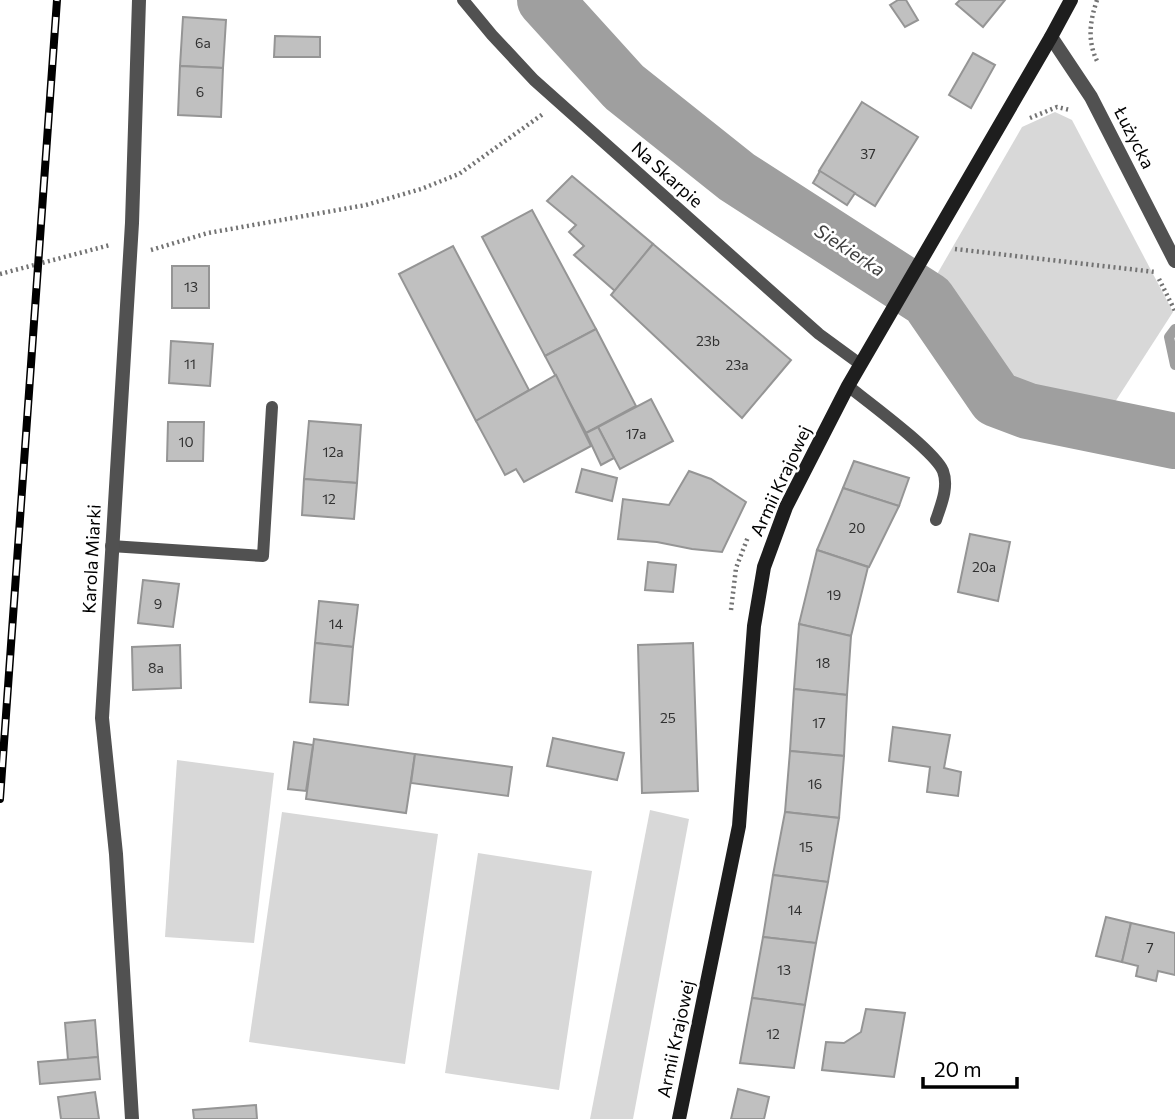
<svg xmlns="http://www.w3.org/2000/svg" width="1175" height="1119" viewBox="0 0 1175 1119" font-family="Commissioner,sans-serif">
<style>
.green{fill:#d8d8d8}
.lines{fill:none;stroke-linecap:round;stroke-linejoin:round}
.stream{stroke:#9f9f9f;stroke-width:10}
.river{stroke:#9f9f9f;stroke-width:56}
.building{fill:#c0c0c0;stroke:#959595;stroke-width:2}
.path{stroke:#737373;stroke-width:4.5;stroke-dasharray:2 3.5;stroke-linecap:butt}
.service{stroke:#515151;stroke-width:12}
.minor{stroke:#515151;stroke-width:14}
.tertiary{stroke:#515151;stroke-width:14}
.secondary{stroke:#1e1e1e;stroke-width:14}
.rail-casing{stroke:#000;stroke-width:8}
.rail{stroke:#fff;stroke-width:5;stroke-dasharray:16;stroke-linecap:butt}
.labels{text-anchor:middle;stroke-width:5;stroke-linejoin:round;paint-order:stroke}
.number-label{font-size:14px;fill:#303030}
.street-label{font-size:18px;fill:#000;stroke:#fff}
.water-label{font-size:19px;font-style:italic;fill:#404040;stroke:#fff}
</style>
<rect width="100%" height="100%" fill="#fff"/>
<!-- green -->
<g class="green">
<polygon points="1055,112 1072,120 1173,312 1115,402 1015,381 936,276 1022,127"/>
<polygon points="177,760 274,773 254,943 165,937"/>
<polygon points="650,810 689,819 633,1119 590,1119"/>
<polygon points="282,812 438,834 405,1064 249,1042"/>
<polygon points="478,853 592,871 559,1090 445,1073"/>
</g>
<g class="lines">
<!-- stream -->
<polyline class="stream" points="1175,329 1169,337 1175,365"/>
<!-- river -->
<polyline class="river" points="545,0 624,87 737,177 928,300 996,399 1028,411 1175,441"/>
</g>
<!-- building -->
<g class="building">
<polygon points="898,0 906,0 918,20 905,27 890,5"/>
<polygon points="960,0 1005,0 983,27 956,4"/>
<polygon points="183,17 226,20 223,68 180,66"/>
<polygon points="275,36 320,37 320,57 274,57"/>
<polygon points="973,53 995,65 971,108 949,95"/>
<polygon points="180,66 223,68 221,117 178,115"/>
<polygon points="862,102 918,137 875,206 819,171"/>
<polygon points="820,171 855,193 847,205 813,183"/>
<polygon points="572,176 653,244 615,291 574,255 584,246 569,232 576,225 547,201"/>
<polygon points="532,210 596,329 545,356 482,237"/>
<polygon points="653,244 791,360 742,418 611,295"/>
<polygon points="453,246 529,390 476,421 399,274"/>
<rect x="172" y="266" width="37" height="42"/>
<polygon points="596,329 636,406 586,433 545,356"/>
<polygon points="171,341 213,344 210,386 169,383"/>
<polygon points="556,375 591,446 524,482 516,469 505,475 476,421"/>
<polygon points="651,399 673,441 620,469 598,427"/>
<polygon points="309,421 361,425 357,483 304,479"/>
<polygon points="168,422 204,422 203,461 167,461"/>
<polygon points="598,427 614,458 601,465 586,433"/>
<polygon points="854,461 909,478 899,506 843,488"/>
<polygon points="582,469 617,478 612,501 576,492"/>
<polygon points="689,471 711,479 746,502 722,552 692,549 657,542 618,539 623,499 669,505"/>
<polygon points="304,479 357,483 354,519 302,515"/>
<polygon points="843,488 899,506 869,567 817,550"/>
<polygon points="970,534 1010,542 998,601 958,592"/>
<polygon points="817,550 868,567 851,636 799,624"/>
<polygon points="648,562 676,565 673,592 645,590"/>
<polygon points="143,580 179,584 173,627 138,623"/>
<polygon points="319,601 358,605 353,647 315,643"/>
<polygon points="799,624 851,636 847,695 794,689"/>
<polygon points="315,643 353,647 348,705 310,702"/>
<polygon points="693,643 698,791 642,793 638,645"/>
<polygon points="180,645 181,688 133,690 132,647"/>
<polygon points="794,689 847,695 844,756 790,751"/>
<polygon points="893,727 950,735 944,768 961,772 958,796 927,792 930,767 889,761"/>
<polygon points="553,738 624,753 617,780 547,766"/>
<polygon points="314,739 415,754 406,813 306,799"/>
<polygon points="294,742 313,745 306,791 288,789"/>
<polygon points="790,751 844,756 839,818 785,812"/>
<polygon points="415,754 512,767 508,796 411,783"/>
<polygon points="785,812 839,818 828,882 773,875"/>
<polygon points="773,875 828,882 816,943 763,937"/>
<polygon points="1106,917 1131,923 1122,962 1096,956"/>
<polygon points="1131,923 1175,933 1175,975 1158,971 1156,981 1136,976 1138,966 1122,962"/>
<polygon points="763,937 816,943 805,1005 752,998"/>
<polygon points="752,998 805,1005 794,1068 740,1063"/>
<polygon points="866,1009 905,1013 894,1077 822,1070 826,1042 844,1043 861,1032"/>
<polygon points="95,1020 98,1057 68,1060 65,1023"/>
<polygon points="98,1057 100,1079 40,1084 38,1062"/>
<polygon points="738,1089 769,1097 764,1119 731,1119"/>
<polygon points="95,1092 99,1119 61,1119 58,1097"/>
<polygon points="256,1105 257,1119 194,1119 193,1110"/>
</g>
<g class="lines">
<!-- path -->
<g class="path">
<path d="M1097 0C1090 21 1087 40 1097 61"/>
<polyline points="1030,118 1057,107 1070,110"/>
<polyline points="955,249 1155,272"/>
<polyline points="151,250 208,233 366,205 421,189 459,174 543,114"/>
<polyline points="0,274 110,245"/>
<polyline points="1159,279 1175,311"/>
<polyline points="731,610 736,568 748,537"/>
</g>
<!-- service -->
<g class="service">
<polyline points="463,0 492,35 534,80 819,334 860,364"/>
<path d="M848 386C868 402 935 451 943 471 949 487 941 505 936 520"/>
<polyline points="111,546 263,556 272,407"/>
</g>
<!-- minor -->
<polyline class="minor" points="132,1119 116,854 102,718 132,223 139,0"/>
<!-- tertiary -->
<polyline class="tertiary" points="1051,37 1091,97 1175,261"/>
<!-- secondary -->
<polyline class="secondary" points="679,1119 739,826 754,626 764,567 786,507 848,386 1051,37 1071,0"/>
<!-- rail casing -->
<g class="rail-casing">
<polyline id="rail" points="0,799 57,0"/>
</g>
<!-- rail -->
<use href="#rail" class="rail"/>
</g>
<g class="labels">
<!-- number labels -->
<g class="number-label">
<text x="203" y="48">6a</text>
<text x="200" y="97">6</text>
<text x="868" y="159">37</text>
<text x="191" y="292">13</text>
<text x="708" y="346">23b</text>
<text x="190" y="369">11</text>
<text x="737" y="370">23a</text>
<text x="636" y="439">17a</text>
<text x="186" y="447">10</text>
<text x="333" y="457">12a</text>
<text x="329" y="504">12</text>
<text x="857" y="533">20</text>
<text x="984" y="572">20a</text>
<text x="834" y="600">19</text>
<text x="158" y="609">9</text>
<text x="336" y="629">14</text>
<text x="823" y="668">18</text>
<text x="156" y="673">8a</text>
<text x="668" y="723">25</text>
<text x="819" y="728">17</text>
<text x="815" y="789">16</text>
<text x="806" y="852">15</text>
<text x="795" y="915">14</text>
<text x="1150" y="953">7</text>
<text x="784" y="975">13</text>
<text x="773" y="1039">12</text>
</g>
<!-- street labels -->
<g class="street-label">
<text transform="translate(1134 138) rotate(63)" y="6">Łużycka</text>
<text transform="translate(667 175) rotate(42)" y="6">Na Skarpie</text>
<text transform="translate(781 481) rotate(-65)" y="6">Armii Krajowej</text>
<text transform="translate(92 559) rotate(-87)" y="6">Karola Miarki</text>
<text transform="translate(676 1039) rotate(-78)" y="6">Armii Krajowej</text>
</g>
<!-- water labels -->
<g class="water-label">
<text transform="translate(850 250) rotate(33)" y="7">Siekierka</text>
</g>
</g>
<!-- scale -->
<path d="M923 1077v10h94v-10" fill="none" stroke="#000000" stroke-width="3.5"/>
<text x="934" y="1077" font-size="21" fill="#000000" stroke="#ffffff" stroke-width="5" paint-order="stroke">20 m</text>
</svg>
